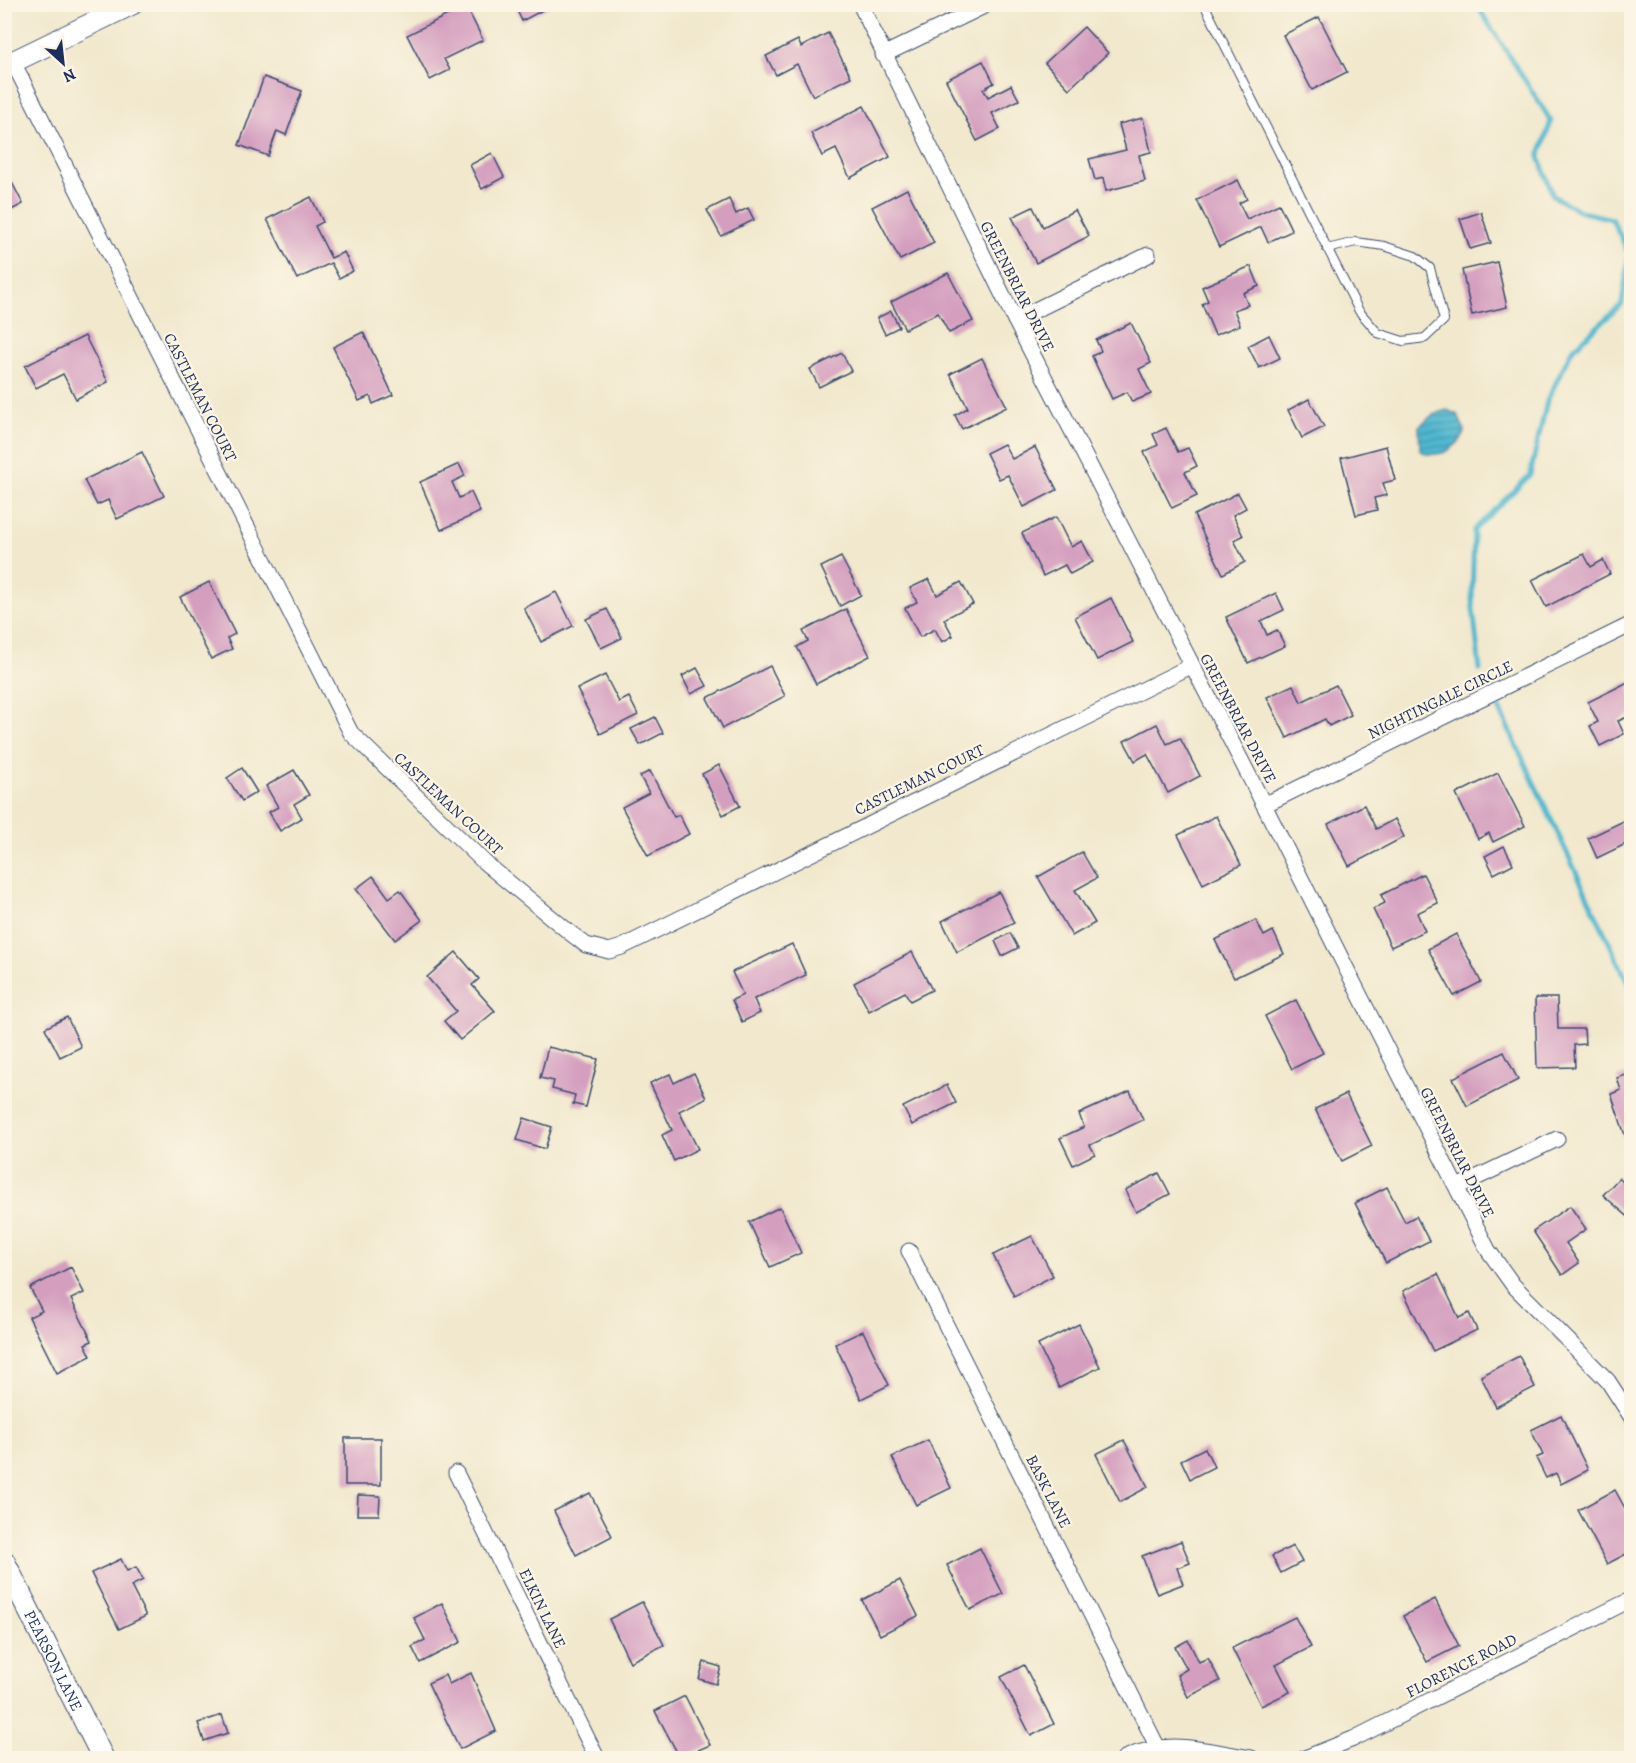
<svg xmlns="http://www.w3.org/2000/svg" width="1636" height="1763" viewBox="0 0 1636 1763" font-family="Alegreya,serif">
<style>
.water{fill:url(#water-rules);stroke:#367396;stroke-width:1.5}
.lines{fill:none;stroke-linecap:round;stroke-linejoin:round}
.stream{stroke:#50b7cf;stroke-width:5}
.building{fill:#d49ebf}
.lane-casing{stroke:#3b4b6f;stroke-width:10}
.street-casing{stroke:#3b4b6f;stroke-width:17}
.secondary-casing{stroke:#3b4b6f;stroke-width:23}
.lane{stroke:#fff;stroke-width:8}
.street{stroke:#fff;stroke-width:15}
.secondary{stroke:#fff;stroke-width:21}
.labels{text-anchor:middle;stroke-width:4.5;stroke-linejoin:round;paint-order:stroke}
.street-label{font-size:16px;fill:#1b2f5e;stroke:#fcf5e5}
</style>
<defs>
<pattern id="water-rules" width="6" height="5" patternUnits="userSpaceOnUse" patternTransform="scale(1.5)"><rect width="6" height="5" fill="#50b7cf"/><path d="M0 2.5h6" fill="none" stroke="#4295ab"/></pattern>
</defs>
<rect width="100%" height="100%" fill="#fcf5e5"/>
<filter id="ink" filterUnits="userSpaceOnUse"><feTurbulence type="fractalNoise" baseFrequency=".0167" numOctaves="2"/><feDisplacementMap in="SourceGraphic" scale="12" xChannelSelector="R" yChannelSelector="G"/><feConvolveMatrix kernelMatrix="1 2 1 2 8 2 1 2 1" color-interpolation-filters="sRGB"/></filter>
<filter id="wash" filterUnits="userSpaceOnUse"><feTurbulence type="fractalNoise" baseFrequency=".008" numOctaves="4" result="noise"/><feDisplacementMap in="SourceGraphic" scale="24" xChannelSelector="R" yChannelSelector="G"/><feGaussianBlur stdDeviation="1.35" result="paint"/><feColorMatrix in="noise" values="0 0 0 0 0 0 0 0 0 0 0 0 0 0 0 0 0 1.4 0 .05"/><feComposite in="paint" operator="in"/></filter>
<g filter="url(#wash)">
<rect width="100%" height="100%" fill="#f1e8cd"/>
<!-- water -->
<path class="water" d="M1447 410 1458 415 1465 432C1457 449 1437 461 1420 450L1419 426 1434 414Z"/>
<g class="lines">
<!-- stream -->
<g class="stream">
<polyline points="1476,4 1551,121 1539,157 1553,196 1582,212 1612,219 1629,254 1622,304 1572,350 1547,401 1530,475 1474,530 1472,600 1480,670"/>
<polyline points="1497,704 1632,991"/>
</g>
</g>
<g id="blocks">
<!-- building -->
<g class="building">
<polygon points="514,4 554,4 522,21"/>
<polygon points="466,6 483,40 444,59 450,70 430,80 407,35"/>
<polygon points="1319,17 1347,72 1312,90 1283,35"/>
<polygon points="1084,27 1108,53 1069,89 1045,63"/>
<polygon points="828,33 851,77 813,96 797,64 776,75 766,56 798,40 801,47"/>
<polygon points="983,61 994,83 983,89 988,97 1011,85 1019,100 992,113 1000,129 977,141 946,80"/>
<polygon points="264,77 302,91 286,135 277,131 268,156 239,145"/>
<polygon points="864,106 890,157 850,178 836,149 822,156 811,133"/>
<polygon points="1143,118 1151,152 1139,155 1145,181 1106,191 1103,178 1095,180 1089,159 1126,150 1119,124"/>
<polygon points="492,153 504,177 482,189 470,165"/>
<polygon points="4,167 23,204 4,214"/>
<polygon points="1238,180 1247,199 1239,203 1247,219 1279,204 1292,231 1268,242 1261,227 1219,247 1197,200"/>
<polygon points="907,189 934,243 900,260 872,207"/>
<polygon points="311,197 323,222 315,226 331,258 344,252 353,271 339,278 331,263 297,279 267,219"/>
<polygon points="729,199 736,214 748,208 754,220 721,236 707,210"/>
<polygon points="1033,207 1043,227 1075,210 1089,236 1036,263 1012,217"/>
<polygon points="1481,212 1491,243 1470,249 1460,219"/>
<polygon points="1497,262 1507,307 1472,315 1462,270"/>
<polygon points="1251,266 1259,286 1243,293 1248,305 1234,310 1240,325 1215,335 1202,304 1208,301 1202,287"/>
<polygon points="948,273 973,321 949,333 938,313 905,329 891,302"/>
<polygon points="891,311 899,327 885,334 877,318"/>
<polygon points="1131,323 1151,363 1139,369 1151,394 1132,402 1127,392 1112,399 1092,356 1101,351 1096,340"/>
<polygon points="363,332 393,395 373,404 370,396 359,401 333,347"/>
<polygon points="1269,335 1280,358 1259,368 1248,346"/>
<polygon points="85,336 108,382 76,399 63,374 36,388 25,366"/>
<polygon points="842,353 851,371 819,387 810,369"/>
<polygon points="982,358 1007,407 962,429 955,415 968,408 950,374"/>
<polygon points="1309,399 1324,427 1302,438 1288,410"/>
<polygon points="1166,428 1178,452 1188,448 1197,466 1185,472 1197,496 1172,508 1144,452 1158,445 1153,434"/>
<polygon points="1004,444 1012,459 1035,447 1057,490 1024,507 1008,475 999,479 986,453"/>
<polygon points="1386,446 1395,480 1383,483 1387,495 1374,498 1377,510 1356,515 1341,458"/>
<polygon points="142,452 164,496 117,519 108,500 97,505 84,480"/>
<polygon points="459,464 465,476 452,482 459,498 471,492 480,512 441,530 420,482"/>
<polygon points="1238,493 1246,508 1233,515 1243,536 1234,540 1245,562 1223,574 1194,515"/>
<polygon points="1056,517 1071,547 1082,541 1093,562 1070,574 1065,565 1043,576 1022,533"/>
<polygon points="1584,554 1591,567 1603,560 1610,574 1546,607 1532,580"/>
<polygon points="841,557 861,595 840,606 821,567"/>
<polygon points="929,579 937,595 961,582 973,604 944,619 953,636 942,642 935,629 920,637 905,608 917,602 910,588"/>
<polygon points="209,582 235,634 227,638 232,649 211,659 180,597"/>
<polygon points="556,592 573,626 541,642 524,608"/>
<polygon points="1276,593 1284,610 1261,621 1267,635 1277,630 1285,646 1248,663 1226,617"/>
<polygon points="1111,598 1133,642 1097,660 1075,617"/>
<polygon points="607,609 622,638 601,648 586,619"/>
<polygon points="846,609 870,656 816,684 797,647 808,641 803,631"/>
<polygon points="770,666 785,696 723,728 707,698"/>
<polygon points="697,668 707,686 691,694 682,676"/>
<polygon points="605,675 619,702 629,697 638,715 600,734 577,689"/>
<polygon points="1630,681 1632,715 1618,721 1624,734 1600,746 1590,726 1598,722 1588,702"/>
<polygon points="1293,685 1301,702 1336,685 1351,715 1329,726 1325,719 1287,738 1267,697"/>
<polygon points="655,717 663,733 640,745 631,729"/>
<polygon points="1157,724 1167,744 1180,738 1200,776 1168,793 1147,754 1135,761 1124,741"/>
<polygon points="719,765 740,806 723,815 702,774"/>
<polygon points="242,768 257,792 242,801 227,778"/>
<polygon points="294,770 309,795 294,804 302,818 280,831 269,812 278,807 266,786"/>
<polygon points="650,771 674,817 679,815 689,834 648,856 622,807 649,793 640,776"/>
<polygon points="1498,773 1525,826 1493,842 1489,833 1478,839 1456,794"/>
<polygon points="1364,805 1376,829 1395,819 1404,837 1349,866 1328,824"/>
<polygon points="1216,816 1241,865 1203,884 1178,835"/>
<polygon points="1632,817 1632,841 1597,858 1588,838"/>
<polygon points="1504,846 1513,864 1494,874 1485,856"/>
<polygon points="1082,852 1097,878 1075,890 1095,923 1072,936 1038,877"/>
<polygon points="1423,874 1438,903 1417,913 1425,931 1391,947 1373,909 1385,903 1381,895"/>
<polygon points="373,876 389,898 400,890 422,920 395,940 356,889"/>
<polygon points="999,892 1014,923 957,952 942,921"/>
<polygon points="1256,920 1264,936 1273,931 1284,954 1234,978 1215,940"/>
<polygon points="1010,933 1018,948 1002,956 995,941"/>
<polygon points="1456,934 1481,982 1454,996 1428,949"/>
<polygon points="792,944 806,975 754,999 760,1013 742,1022 732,1000 743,995 732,972"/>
<polygon points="456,952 479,979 472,985 495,1011 460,1040 444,1021 456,1011 427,977"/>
<polygon points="912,952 932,990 910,1001 905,992 869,1011 854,983"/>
<polygon points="1535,998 1557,998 1558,1029 1584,1029 1585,1044 1574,1045 1575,1067 1537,1068"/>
<polygon points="1296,1000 1323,1053 1292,1069 1265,1016"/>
<polygon points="67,1017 81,1047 60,1057 45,1028"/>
<polygon points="548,1047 598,1059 586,1107 573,1104 575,1095 552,1089 554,1081 540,1078"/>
<polygon points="1504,1052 1518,1080 1467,1106 1453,1078"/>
<polygon points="694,1073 706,1098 679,1111 698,1149 674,1161 662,1135 672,1130 650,1083 670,1074 674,1083"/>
<polygon points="1632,1073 1632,1136 1626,1138 1611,1094 1621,1090 1617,1078"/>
<polygon points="947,1085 956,1103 912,1125 903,1107"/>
<polygon points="1130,1091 1143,1120 1090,1145 1095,1154 1073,1165 1060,1138 1084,1127 1079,1114"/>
<polygon points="1346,1094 1372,1146 1342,1161 1315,1109"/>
<polygon points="524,1118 552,1127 545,1149 517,1140"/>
<polygon points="1159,1173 1170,1194 1136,1212 1125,1190"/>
<polygon points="1632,1175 1632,1220 1603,1195 1619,1178 1624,1183"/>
<polygon points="1387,1187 1405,1222 1416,1216 1429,1241 1386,1263 1355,1203"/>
<polygon points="1570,1206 1586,1229 1566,1243 1579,1263 1562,1275 1533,1231"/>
<polygon points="780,1207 801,1253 770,1267 749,1222"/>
<polygon points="1032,1236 1053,1276 1014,1296 993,1255"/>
<polygon points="71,1267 84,1293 71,1299 92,1341 85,1344 91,1356 57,1373 29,1317 42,1311 30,1288"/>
<polygon points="1438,1274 1459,1318 1469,1313 1477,1330 1433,1351 1403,1291"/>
<polygon points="1079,1324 1100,1367 1059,1388 1038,1345"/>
<polygon points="863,1331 889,1385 861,1399 835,1344"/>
<polygon points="1519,1356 1535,1387 1496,1407 1481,1376"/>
<polygon points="1561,1415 1588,1470 1561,1484 1556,1473 1546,1478 1536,1458 1543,1455 1531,1430"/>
<rect x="345" y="1438" width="36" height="47"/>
<polygon points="928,1440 951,1488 916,1505 892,1457"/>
<polygon points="1124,1440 1148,1487 1120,1502 1096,1454"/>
<polygon points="1205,1448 1214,1467 1190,1479 1181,1460"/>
<polygon points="1615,1490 1632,1521 1632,1551 1607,1564 1578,1510"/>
<polygon points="590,1493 612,1536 576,1555 554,1511"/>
<polygon points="358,1495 380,1496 379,1515 357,1515"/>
<polygon points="1181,1541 1190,1563 1177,1568 1183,1584 1157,1594 1142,1556"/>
<polygon points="1293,1546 1302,1562 1281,1573 1272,1556"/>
<polygon points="980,1548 1003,1594 970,1610 947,1565"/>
<polygon points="121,1559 127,1571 136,1567 143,1580 131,1586 146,1616 119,1629 91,1573"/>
<polygon points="900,1580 918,1616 880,1635 862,1600"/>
<polygon points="1435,1599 1459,1646 1427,1662 1403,1616"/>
<polygon points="642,1602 664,1645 630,1662 609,1619"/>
<polygon points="442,1603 461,1642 420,1663 412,1647 425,1640 414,1618"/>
<polygon points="1295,1617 1311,1647 1276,1665 1290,1692 1261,1706 1232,1648"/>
<polygon points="1188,1640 1199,1662 1208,1658 1220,1681 1188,1697 1177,1675 1187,1669 1175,1647"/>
<polygon points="704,1662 721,1667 716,1684 699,1679"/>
<polygon points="1024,1665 1054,1724 1031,1736 1001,1677"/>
<polygon points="471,1673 496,1731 460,1749 428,1683 445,1675 449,1684"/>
<polygon points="685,1696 710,1745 680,1758 655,1711"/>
<polygon points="222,1715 228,1733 204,1741 198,1723"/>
</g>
</g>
</g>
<g filter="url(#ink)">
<use href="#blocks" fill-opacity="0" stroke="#3b4b6f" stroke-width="1.5"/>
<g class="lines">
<!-- lane casing -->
<g class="lane-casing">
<polyline id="lane" points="1204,4 1359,311 1378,333 1403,341 1425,338 1444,320 1430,268 1415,256 1384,246 1356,242 1327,249"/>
</g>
<!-- street casing -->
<g class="street-casing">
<g id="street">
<polyline points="860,4 1015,320 1264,805 1488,1250 1513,1285 1608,1381 1632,1418"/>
<polyline points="883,55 988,4"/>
<polyline points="13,62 351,733 484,862 569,932 586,945 598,948 609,951 622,947 1191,666"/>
<polyline points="1015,320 1148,255"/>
<polyline points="1264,805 1632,624"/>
<polyline points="1457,1187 1557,1139"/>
<polyline points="909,1251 1157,1746"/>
<polyline points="456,1473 597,1758"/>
<path d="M1125 1758C1169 1737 1205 1751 1251 1758"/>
<polyline points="1305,1758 1353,1739 1632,1599"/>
</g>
</g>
<!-- secondary casing -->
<g class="secondary-casing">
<g id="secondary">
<polyline points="4,66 132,4"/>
<path id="s1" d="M4 1561 103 1758"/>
</g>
</g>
<!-- lane -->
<use href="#lane" class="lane"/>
<!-- street -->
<use href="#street" class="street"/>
<!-- secondary -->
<use href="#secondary" class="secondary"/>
</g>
</g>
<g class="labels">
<!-- street labels -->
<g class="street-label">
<text transform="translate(1018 286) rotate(63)" y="6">GREENBRIAR DRIVE</text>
<text transform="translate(201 397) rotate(63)" y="6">CASTLEMAN COURT</text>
<text transform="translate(1440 699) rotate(-26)" y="6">NIGHTINGALE CIRCLE</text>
<text transform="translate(1239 718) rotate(62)" y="6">GREENBRIAR DRIVE</text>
<text transform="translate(919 779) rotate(-26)" y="6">CASTLEMAN COURT</text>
<text transform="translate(449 803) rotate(43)" y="6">CASTLEMAN COURT</text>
<text transform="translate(1458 1152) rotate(63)" y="6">GREENBRIAR DRIVE</text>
<text transform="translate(1049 1491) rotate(63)" y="6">BASK LANE</text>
<text transform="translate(543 1608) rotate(64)" y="6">ELKIN LANE</text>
<text dy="6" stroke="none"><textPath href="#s1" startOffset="111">PEARSON LANE</textPath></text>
<text transform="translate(1461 1665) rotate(-27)" y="6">FLORENCE ROAD</text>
</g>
</g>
<!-- margin -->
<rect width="1636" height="1763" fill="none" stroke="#fcf5e5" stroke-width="24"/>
<!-- north arrow -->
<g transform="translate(63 63) rotate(153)" stroke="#fcf5e5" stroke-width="4.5" paint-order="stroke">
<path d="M0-4.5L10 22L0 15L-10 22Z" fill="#1b2f5e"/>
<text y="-9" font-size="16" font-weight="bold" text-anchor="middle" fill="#1b2f5e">N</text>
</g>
</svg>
